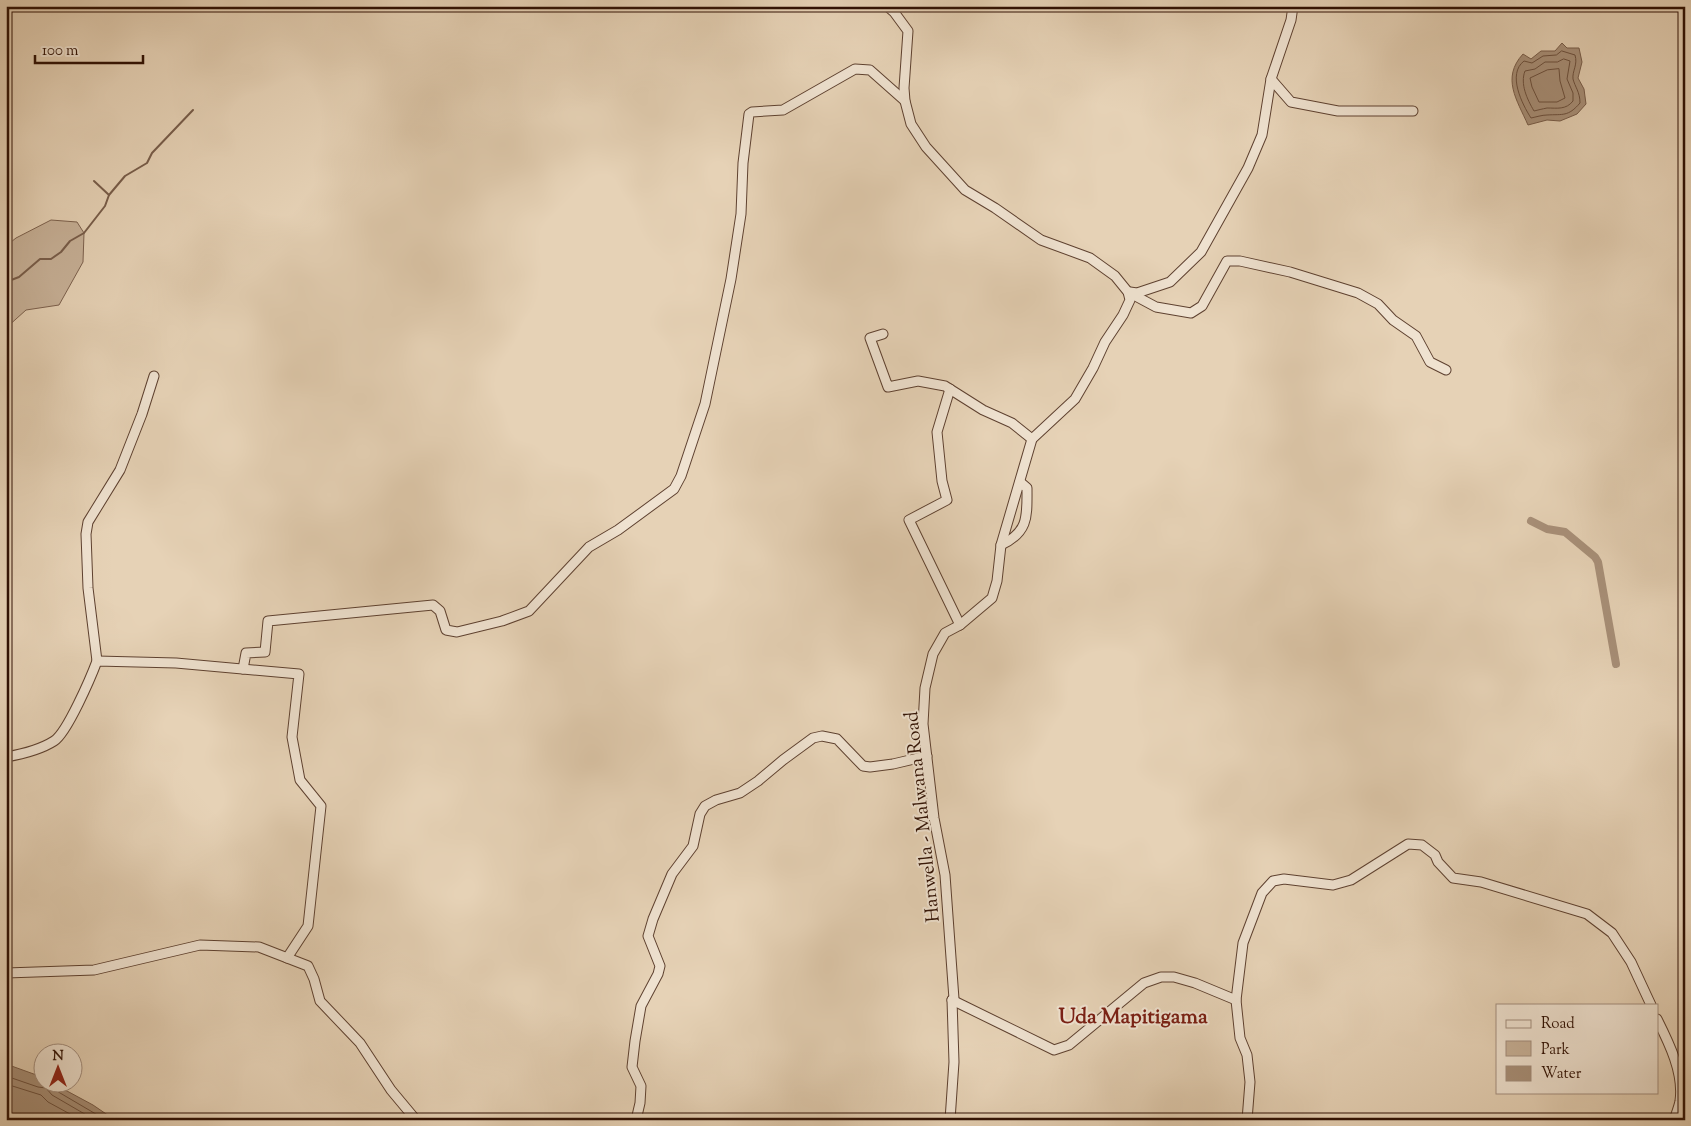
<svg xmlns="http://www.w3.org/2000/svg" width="1691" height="1126" viewBox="0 0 1691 1126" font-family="'Sorts Mill Goudy',serif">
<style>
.green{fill:#c7b198;stroke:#7c614e}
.water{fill:#a89079;stroke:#785d4a}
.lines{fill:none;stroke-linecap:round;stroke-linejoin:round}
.shore{stroke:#6c503e;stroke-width:1}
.stream{stroke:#785d4a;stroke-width:2}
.canal{stroke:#a89079;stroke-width:8}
.minor-casing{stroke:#5e4130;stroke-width:11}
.minor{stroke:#efe2d0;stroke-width:9}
.labels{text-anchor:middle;stroke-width:4;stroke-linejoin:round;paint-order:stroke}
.street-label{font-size:19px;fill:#301104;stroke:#efe2d0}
.quarter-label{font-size:21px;font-weight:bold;fill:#7a1f14;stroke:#efe2d0}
</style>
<rect width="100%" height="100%" fill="#e6d2b6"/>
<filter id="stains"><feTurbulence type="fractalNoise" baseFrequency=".004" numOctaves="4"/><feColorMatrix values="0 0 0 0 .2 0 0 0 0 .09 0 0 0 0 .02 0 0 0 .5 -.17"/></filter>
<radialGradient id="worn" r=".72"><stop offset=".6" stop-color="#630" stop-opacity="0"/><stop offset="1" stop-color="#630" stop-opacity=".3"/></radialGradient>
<!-- green -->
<polygon class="green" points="51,220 77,222 84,233 83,262 59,305 26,310 6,328 6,246 16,238"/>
<!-- water -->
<g class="water">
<path d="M1562 43 1567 48H1579L1582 62 1578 78 1584 89 1586 104 1577 114 1560 121 1547 120 1528 125C1517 100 1501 78 1523 54L1531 59 1541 51H1555Z"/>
<polygon points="6,1064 42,1077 42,1084 54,1084 93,1105 115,1120 6,1120"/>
</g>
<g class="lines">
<!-- shore -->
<g class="shore">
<path d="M1562 51 1575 55C1578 65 1572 71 1573 79 1575 87 1580 92 1580 103 1568 117 1563 114 1547 115 1542 115 1536 117 1531 118 1522 104 1507 74 1524 61L1532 63 1543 56 1556 55Z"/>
<path d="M1564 59 1570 61 1567 79 1573 93V101C1566 110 1557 108 1547 108 1542 109 1538 110 1534 111 1527 99 1520 84 1525 71L1535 69 1545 62H1557Z"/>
<polygon points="1559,69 1560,81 1565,98 1557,102 1539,102 1532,87 1530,78 1547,70"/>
<polyline points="6,1076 38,1087 46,1088 52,1095 95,1120"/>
<polyline points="6,1084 41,1095 48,1102 81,1120"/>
<polyline points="53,1084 55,1090 106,1120"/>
</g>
<!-- stream -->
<g class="stream">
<polyline points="94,181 109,195"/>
<polyline points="6,282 19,277 40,259 51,259 61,252 70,241 84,233 105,206 109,195 125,176 147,163 152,153 193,110"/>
</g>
<!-- canal -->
<polyline class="canal" points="1531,521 1547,529 1565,532 1595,557 1598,562 1616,664"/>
<!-- minor casing -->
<g class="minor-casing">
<g id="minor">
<polyline points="887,6 894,12 908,31 904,88 905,101 911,124 926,147 965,190 995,208 1041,240 1090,258 1115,276 1128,292 1130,300 1123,315 1105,342 1093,368 1075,399 1032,439 1001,545 997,581 992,598 960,625 945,633 933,654 925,688 923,724 934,818 945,875 954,999 952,1000 954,1062 950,1120"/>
<polyline points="1271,79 1291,102 1338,111 1413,111"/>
<polyline points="1128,292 1156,307 1191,313 1202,306 1227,261 1240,261 1290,272 1358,293 1378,304 1393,320 1416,336 1430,362 1446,370"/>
<polyline points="1130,292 1137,293 1170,282 1201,252 1248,168 1262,135 1271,79 1291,20 1293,6"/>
<polyline points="883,334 870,338 888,387 918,381 945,386 983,410 1012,423 1032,439"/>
<polyline points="950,389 937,432 942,481 947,500 909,520 960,625"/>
<path d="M1001 545C1029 532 1027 516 1027 488L1020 482"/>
<polyline points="97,661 88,588 86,534 88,522 120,470 142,414 154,376"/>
<polyline points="243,669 246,653 265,652 268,621 433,605 440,611 446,630 457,632 502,621 529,611 589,547 618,530 674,489 681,476 705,404 731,279 741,214 743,163 749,114 752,112 783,110 855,69 870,70 905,101"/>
<path d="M6 757C23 754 40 750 54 741 67 733 91 677 97 661L176 663 299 674 292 737 300 780 321 806 308 926 287 958"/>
<polyline points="6,973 94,970 200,945 259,947 308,966 314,979 320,1001 360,1043 391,1090 416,1120"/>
<polyline points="952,1000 1054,1050 1069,1045 1144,983 1161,977 1174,977 1195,983 1236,1000"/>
<path d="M1657 1019C1669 1043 1684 1073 1680 1101 1679 1107 1676 1114 1674 1120"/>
<polyline points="636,1120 640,1103 641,1086 632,1067 635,1041 641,1006 658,974 660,966 648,936 653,919 672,874 693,846 700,814 705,806 716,800 740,793 758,781 783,760 813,738 822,736 837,739 863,766 870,767 893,764 927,756"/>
<polyline points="1247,1120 1250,1082 1247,1055 1240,1038 1236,1000 1243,943 1262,893 1273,881 1284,879 1333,885 1351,880 1408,844 1422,845 1435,855 1438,862 1453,878 1481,882 1587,914 1612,933 1631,962 1651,1005"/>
</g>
</g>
<!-- minor -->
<use href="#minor" class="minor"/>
</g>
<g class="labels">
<!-- street labels -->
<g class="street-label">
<text transform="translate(921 817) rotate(-96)" y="7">Hanwella - Malwana Road</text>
</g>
<!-- quarter labels -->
<g class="quarter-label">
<text x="1133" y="1023">Uda Mapitigama</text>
</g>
</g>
<!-- margin -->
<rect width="1691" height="1126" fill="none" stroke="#e6d2b6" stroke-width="25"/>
<rect x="8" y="8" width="1676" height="1111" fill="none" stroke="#301104" stroke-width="2.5"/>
<rect x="12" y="12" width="1666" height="1101" fill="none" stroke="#301104"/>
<!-- legend -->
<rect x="1496" y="1004" width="162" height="90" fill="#efe2d0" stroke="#a38e7e"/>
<rect x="1506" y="1020" width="25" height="8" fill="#efe2d0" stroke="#a38e7e"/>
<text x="1541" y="1028" font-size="15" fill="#301104">Road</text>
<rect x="1506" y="1041" width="25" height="15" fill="#c7b198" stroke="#a38e7e"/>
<text x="1541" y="1054" font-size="15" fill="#301104">Park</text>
<rect x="1506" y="1066" width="25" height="15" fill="#a89079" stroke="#a38e7e"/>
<text x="1541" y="1078" font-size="15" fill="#301104">Water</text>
<!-- north arrow -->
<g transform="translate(58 1068)"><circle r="24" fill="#efe2d0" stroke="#a38e7e"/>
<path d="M0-4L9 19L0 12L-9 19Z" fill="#8f2418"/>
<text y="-8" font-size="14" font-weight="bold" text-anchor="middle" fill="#301104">N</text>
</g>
<!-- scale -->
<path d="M35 55v8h108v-8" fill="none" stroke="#301104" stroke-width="2.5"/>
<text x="42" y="55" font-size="15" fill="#301104" stroke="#efe2d0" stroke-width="4" paint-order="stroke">100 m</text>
<rect width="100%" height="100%" filter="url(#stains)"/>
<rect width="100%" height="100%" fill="url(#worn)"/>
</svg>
